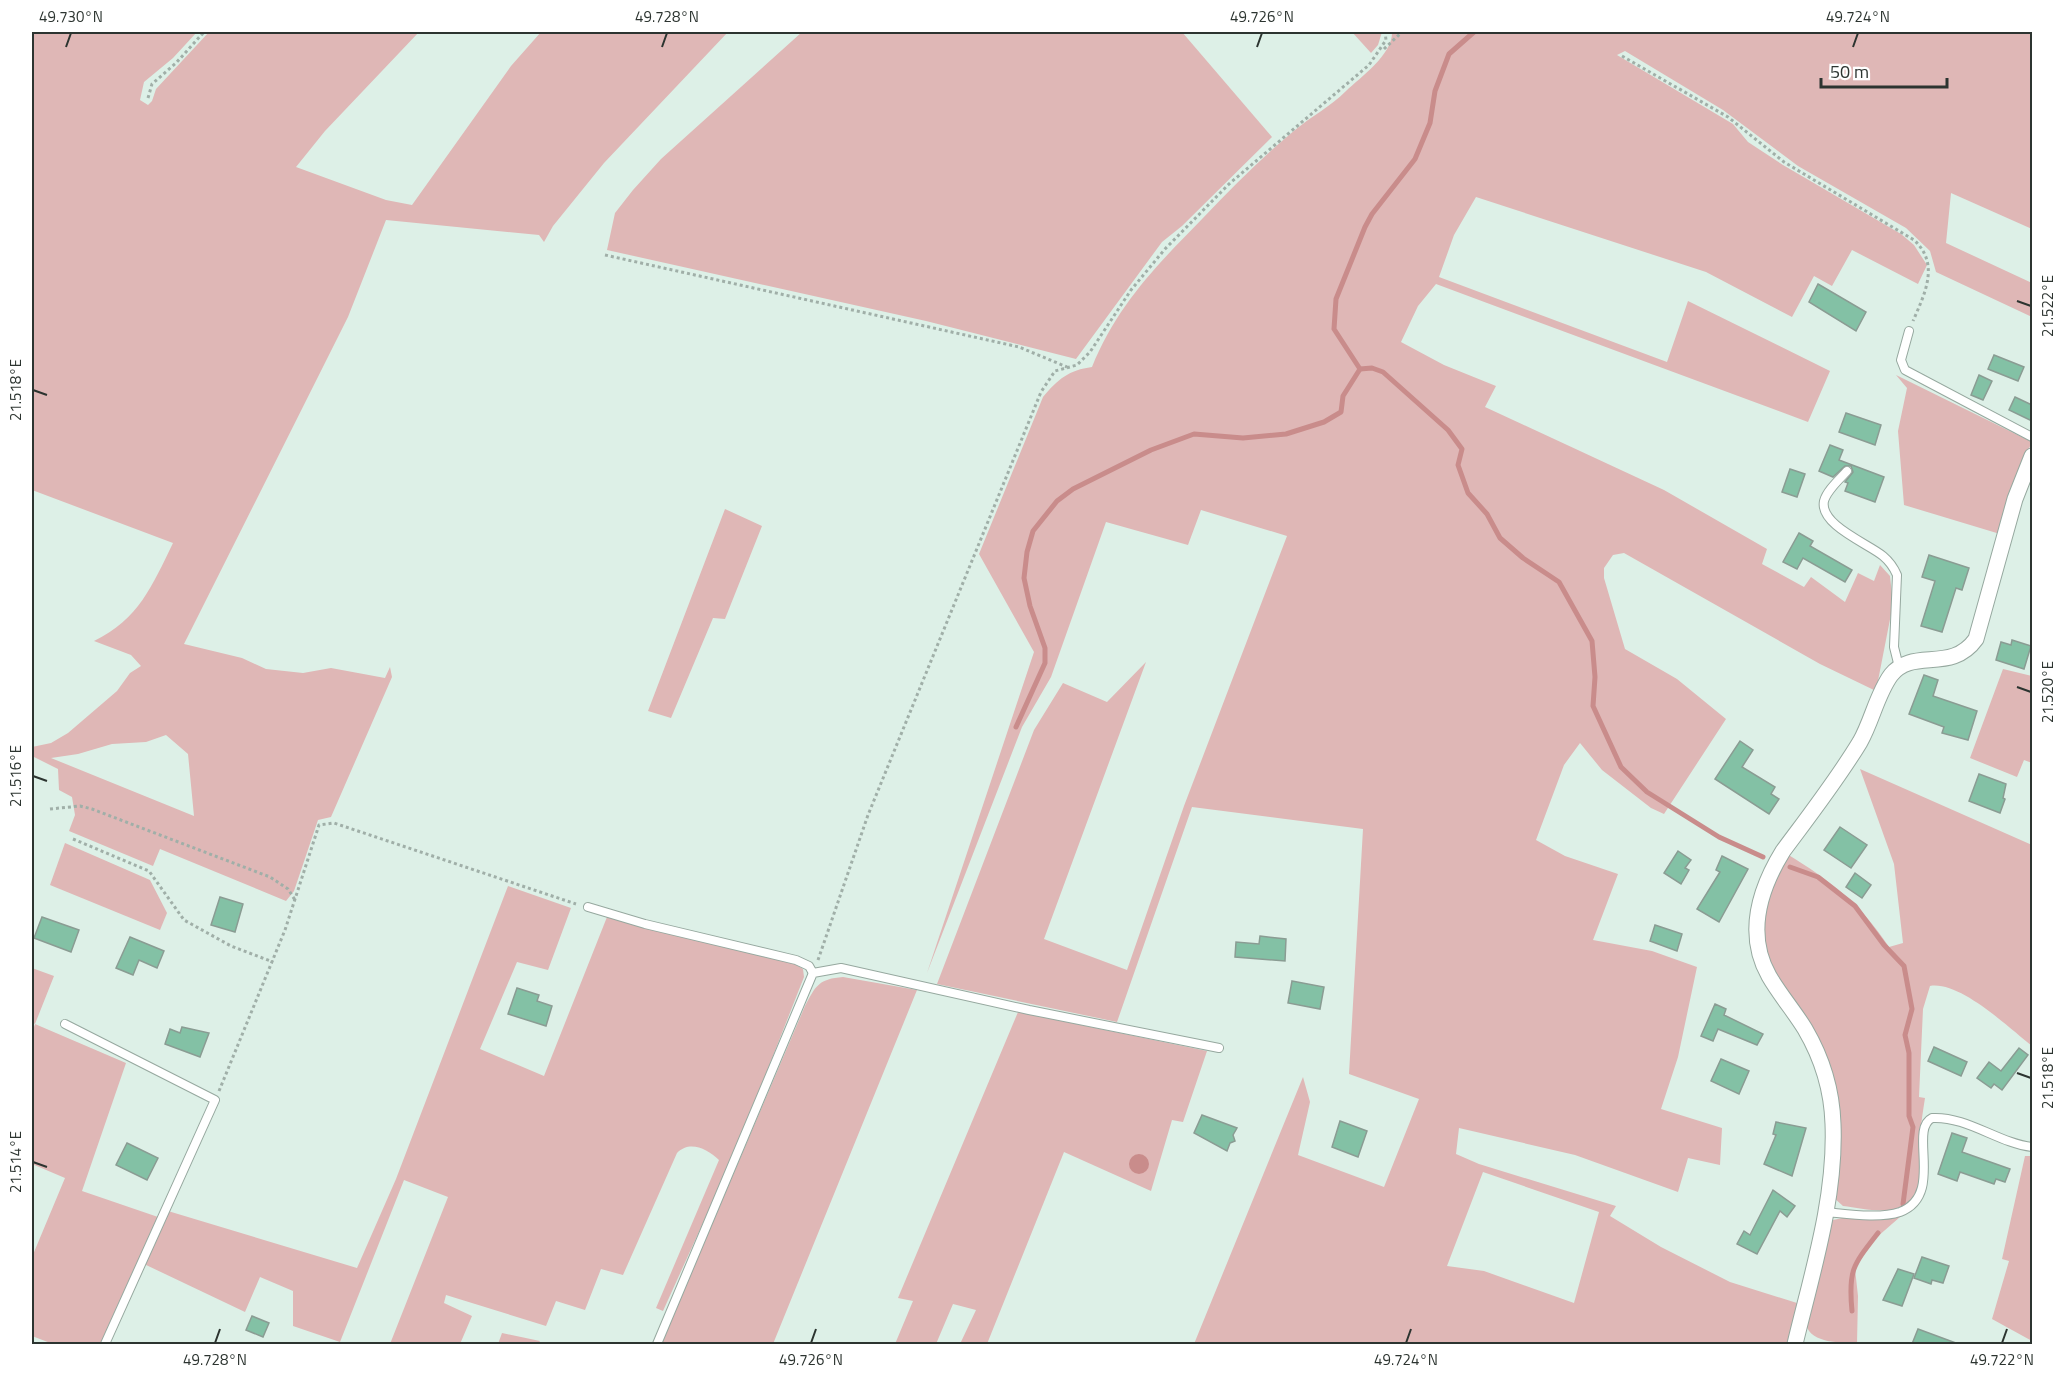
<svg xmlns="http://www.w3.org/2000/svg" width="2064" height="1376" viewBox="0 0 2064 1376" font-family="'Titillium Web',sans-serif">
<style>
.green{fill:#dfb7b6;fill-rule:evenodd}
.water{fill:#c98c8b}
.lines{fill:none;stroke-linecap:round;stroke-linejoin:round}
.stream{stroke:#c98c8b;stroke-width:5}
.building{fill:#83c1a5;stroke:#8a9c93;stroke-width:1.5}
.service-casing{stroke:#96a89f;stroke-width:10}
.minor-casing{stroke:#96a89f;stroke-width:17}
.path{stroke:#a0afa8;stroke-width:3;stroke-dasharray:3 3;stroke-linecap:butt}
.service{stroke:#fff;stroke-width:8}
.minor{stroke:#fff;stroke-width:15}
.ticks{fill:none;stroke:#2c3430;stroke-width:2}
.neatline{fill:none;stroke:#2c3430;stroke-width:2}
.ticks-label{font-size:15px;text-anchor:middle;fill:#2c3430}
</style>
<rect width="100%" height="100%" fill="#ddf0e7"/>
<!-- green -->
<g class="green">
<path d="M32 32H197L173 58 144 82 140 100 148 105 152 101 156 89 209 32H419L325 131 296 167 386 200 412 205 511 66 541 32H728L604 163 553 226 544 242 539 235 386 220 348 317 184 644 242 658 266 669 303 673 331 668 385 678 390 667 392 677 331 817 318 820 294 891 286 901 160 849 153 866 69 831 75 815 72 797 59 790 58 769 32 756V747L51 743 68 733 117 691 130 673 141 666 131 655 94 641C139 619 152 586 173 543L32 490ZM166 735 188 754 194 816 51 758 78 754 112 744 146 742Z"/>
<polygon points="802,32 1182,32 1272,137 1182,226 1162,242 1076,359 926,321 607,250 615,213 633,190 661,159"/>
<polygon points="1352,32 1382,32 1378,45 1371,53"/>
<path d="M1392 32H2032V229L1951 193 1946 243 2032 283V317L1936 272 1930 251 1906 228 1798 166 1723 110 1625 51 1617 55 1733 124 1748 142 1783 165 1901 234 1914 245 1927 265 1918 284 1852 250 1832 286 1814 276 1792 317 1706 272 1476 197 1454 235 1439 277 1667 362 1688 301 1830 371 1808 422 1436 284 1418 306 1401 342 1444 365 1496 386 1485 407 1664 490 1767 549 1762 564 1804 587 1811 577 1845 602 1858 573 1874 581 1880 565 1890 576 1893 604 1876 691 1820 664 1624 553 1613 555 1604 568V578L1625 649 1677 679 1726 719 1664 814 1651 808 1602 770 1580 743 1564 765 1536 840 1565 856 1618 874 1593 940 1652 951 1697 967 1678 1057 1661 1109 1722 1128 1720 1165 1688 1158 1678 1192 1575 1155 1459 1128 1456 1154 1479 1164 1616 1206 1610 1216 1661 1247 1730 1282 1797 1303 1788 1344H1194L1303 1077 1310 1102 1298 1155 1384 1187 1419 1099 1349 1074 1363 829 1192 807 1117 1022 937 984 1034 730 1063 683 1107 702 1146 662 1044 939 1127 970 1184 806 1287 536 1201 510 1188 545 1106 522 1051 677 1022 727 927 973 1034 652 979 554 1043 397C1058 379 1069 370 1092 367 1117 305 1157 265 1203 218 1233 187 1262 157 1295 130 1312 116 1331 106 1346 91 1361 77 1393 54 1392 32ZM1483 1172 1599 1212 1574 1303 1484 1271 1447 1266Z"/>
<polygon points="1896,375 2032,442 2021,465 2000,534 1904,505 1898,431 1907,388"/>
<polygon points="725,509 762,526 725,619 713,618 671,718 648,711"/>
<polygon points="2003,669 2032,676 2032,763 2024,760 2017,777 1970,758"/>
<path d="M1860 769 2032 845V1046C2008 1027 1960 981 1930 986L1923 1009 1919 1097 1925 1098C1923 1111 1921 1123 1920 1136 1919 1157 1927 1193 1903 1206 1887 1215 1861 1208 1843 1206L1833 1197 1835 1097 1768 963 1761 939 1763 906 1787 854C1831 881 1860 903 1889 947L1903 943 1894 864Z"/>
<polygon points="65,843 150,880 167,913 160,930 50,885"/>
<path d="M508 886 571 908 548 970 517 962 480 1049 544 1076 607 917 795 964 803 969 804 977 736 1150 663 1311 656 1308 719 1160C707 1149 690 1140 677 1153L623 1275 601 1269 585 1310 556 1301 546 1326 446 1295 444 1303 472 1316 460 1344H390L448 1197 404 1180 340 1342 293 1326V1291L260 1277 245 1312 144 1264 168 1211 357 1268 396 1179Z"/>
<polygon points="32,968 54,976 35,1024 126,1063 82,1191 158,1217 101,1344 53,1344 32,1336 32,1257 65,1178 32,1164 32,1033 35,1024 32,1022"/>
<path d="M843 977 917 990 773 1344H661L805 1006C816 985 819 979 843 977Z"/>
<polygon points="1018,1012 1207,1051 1183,1122 1172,1120 1151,1191 1064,1152 987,1344 960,1344 976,1310 953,1304 936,1344 895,1344 913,1301 898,1298"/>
<polygon points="2025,1156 2032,1156 2032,1341 1992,1319 2009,1261 2002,1259"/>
<path d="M1852 1216 1900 1217 1869 1244 1855 1269 1858 1296 1857 1344C1841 1342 1812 1344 1806 1325L1827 1231 1833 1220Z"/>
<polygon points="502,1333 540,1341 538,1344 498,1344"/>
</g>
<!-- water -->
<circle class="water" cx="1139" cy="1164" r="10"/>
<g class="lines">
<!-- stream -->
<g class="stream">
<polyline points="1360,369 1372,368 1383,372 1448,430 1462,449 1458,465 1468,493 1487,514 1500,538 1523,558 1559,582 1592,641 1595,677 1593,706 1621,767 1647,792 1719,837 1763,857"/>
<polyline points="1016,727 1045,663 1045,648 1030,606 1024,578 1027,552 1033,531 1057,501 1073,489 1151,450 1194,434 1243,438 1286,434 1324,422 1341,412 1343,396 1360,369 1334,329 1336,299 1365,227 1372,214 1415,159 1430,123 1435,91 1449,54 1474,32"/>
<polyline points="1790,867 1818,877 1855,906 1884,945 1904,966 1912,1009 1905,1035 1909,1053 1909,1116 1913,1127 1903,1204"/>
<path d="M1852 1311C1848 1270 1853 1265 1878 1233"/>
</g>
</g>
<!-- building -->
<g class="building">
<polygon points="1818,284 1866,312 1856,331 1809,302"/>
<polygon points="1994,355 2024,367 2018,381 1988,369"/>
<polygon points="1979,375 1992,381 1983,400 1971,395"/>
<polygon points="2015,397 2032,405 2032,421 2009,410"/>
<polygon points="1846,413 1881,425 1875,445 1839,432"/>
<polygon points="1830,445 1843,450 1839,460 1884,477 1875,502 1845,491 1848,483 1845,482 1853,472 1851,466 1845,466 1833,477 1819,471"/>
<polygon points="1790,469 1805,474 1797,497 1782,492"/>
<polygon points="1799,533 1813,541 1810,546 1852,570 1845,582 1803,558 1797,569 1783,562"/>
<polygon points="1929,555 1969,568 1962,590 1956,588 1942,632 1921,626 1935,581 1922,577"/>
<polygon points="2012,640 2031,646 2024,669 1996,660 2001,642 2011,645"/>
<polygon points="1924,675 1938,680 1933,696 1977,711 1968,740 1942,733 1944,727 1909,714"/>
<polygon points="1740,741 1753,750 1742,767 1775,787 1771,794 1779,799 1769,814 1715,779"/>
<polygon points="1979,774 2006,784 2003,798 2005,799 2000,813 1969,801"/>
<polygon points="1840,827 1867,845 1851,868 1824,850"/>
<polygon points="1678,851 1691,860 1685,868 1689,870 1681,884 1664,873"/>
<polygon points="1722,856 1748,869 1719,922 1697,909 1720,872 1716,870"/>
<polygon points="1855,873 1871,885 1862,898 1846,887"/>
<polygon points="220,897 243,904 235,932 211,925"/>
<polygon points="42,917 79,930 71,952 34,938"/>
<polygon points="1655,925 1682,934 1677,951 1650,941"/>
<polygon points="1260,936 1286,939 1285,961 1235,957 1236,942 1259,944"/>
<polygon points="130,937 164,951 157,968 139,960 133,975 116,968"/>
<polygon points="1292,981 1324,987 1320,1009 1288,1003"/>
<polygon points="517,988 539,995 537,1001 552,1006 546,1026 508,1014"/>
<polygon points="1715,1004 1726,1009 1724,1015 1763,1034 1757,1045 1718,1029 1713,1041 1701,1036"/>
<polygon points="182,1027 209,1033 200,1057 165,1044 170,1029 180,1033"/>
<polygon points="1934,1047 1967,1062 1961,1076 1928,1061"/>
<polygon points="2019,1048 2028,1055 2002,1090 1994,1084 1991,1088 1977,1078 1989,1062 2001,1071"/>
<polygon points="1721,1059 1749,1071 1739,1094 1711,1081"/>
<polygon points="1202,1115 1237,1128 1233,1135 1235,1141 1230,1143 1227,1151 1194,1133"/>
<polygon points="1340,1121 1367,1131 1358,1157 1332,1147"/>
<polygon points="1776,1122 1806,1128 1792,1176 1764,1164 1776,1135 1773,1134"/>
<polygon points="1952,1133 1967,1138 1962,1152 2010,1169 2005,1182 1996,1179 1994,1184 1960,1172 1957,1181 1938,1174"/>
<polygon points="127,1143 158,1158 147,1180 116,1165"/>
<polygon points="1773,1190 1795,1206 1787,1217 1780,1211 1757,1254 1737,1244 1744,1231 1750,1235"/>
<polygon points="1922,1257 1949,1266 1943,1283 1932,1280 1931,1284 1914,1278"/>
<polygon points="1898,1269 1914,1274 1902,1306 1883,1300"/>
<polygon points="252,1316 269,1323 263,1337 246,1330"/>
<polygon points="1918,1329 1956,1343 1956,1344 1912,1344"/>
</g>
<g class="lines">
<!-- service casing -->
<g class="service-casing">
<g id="service">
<polyline points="1909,331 1901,360 1905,370 2032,437"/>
<path d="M1847 471C1840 479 1827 490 1824 501 1819 525 1869 544 1883 556 1889 561 1894 568 1897 575L1894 647 1899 667"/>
<polyline points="588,907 645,924 796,960 809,966 813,973"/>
<polyline points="65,1024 215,1100 105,1344"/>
<path d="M1826 1212C1848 1214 1879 1219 1900 1212 1945 1195 1908 1130 1932 1118 1967 1116 1998 1143 2032 1147"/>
<polyline points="657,1344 813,973 841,968 1029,1010 1219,1048"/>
</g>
</g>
<!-- minor casing -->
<g class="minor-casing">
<path id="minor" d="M1795 1344C1812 1273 1836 1198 1833 1124 1832 1091 1822 1058 1805 1029 1794 1011 1780 995 1769 976 1746 935 1759 890 1783 851 1809 816 1837 780 1860 742 1872 721 1877 694 1891 675 1913 647 1951 674 1976 639L2015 499 2032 456"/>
</g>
<!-- path -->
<g class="path">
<polyline points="1384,49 1402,32"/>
<path d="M1622 56 1728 117 1784 162 1914 240C1940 264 1925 293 1913 321"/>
<polyline points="148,98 152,84 176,63 204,32"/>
<polyline points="605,255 1019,347 1067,367"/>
<polyline points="50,809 80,806 92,809 270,877 288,889 295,900"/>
<polyline points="73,839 149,871 184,920 231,946 273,962"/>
<polyline points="818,960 868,815 1041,392 1055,371 1077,365 1090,352 1131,290 1165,249 1229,184 1369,65 1386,40 1385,32"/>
<polyline points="219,1091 285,930 319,825 334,823 576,904"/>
</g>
<!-- service -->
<use href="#service" class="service"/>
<!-- minor -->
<use href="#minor" class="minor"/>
</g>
<!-- ticks -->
<path class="ticks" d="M66 47 71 33M662 47 667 33M1257 47 1262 33M1853 47 1858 33M2017 301 2031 306M33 390 47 395M2017 687 2031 692M33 776 47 781M2017 1073 2031 1078M33 1162 47 1167M215 1343 220 1329M811 1343 816 1329M1406 1343 1411 1329M2002 1343 2007 1329"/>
<!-- border -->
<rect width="2064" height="1376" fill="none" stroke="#ffffff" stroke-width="66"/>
<!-- scale -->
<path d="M1821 78v9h126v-9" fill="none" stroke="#2c3430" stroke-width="3"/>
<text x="1830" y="78" font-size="18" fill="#2c3430" stroke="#ffffff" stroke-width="4.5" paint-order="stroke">50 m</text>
<rect x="33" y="33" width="1998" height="1310" class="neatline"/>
<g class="ticks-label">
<text x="71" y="22">49.730°N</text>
<text x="667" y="22">49.728°N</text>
<text x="1262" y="22">49.726°N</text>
<text x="1858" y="22">49.724°N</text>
<text transform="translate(2048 306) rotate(-90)" y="5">21.522°E</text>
<text transform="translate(16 390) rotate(-90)" y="5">21.518°E</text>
<text transform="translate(2048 692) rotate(-90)" y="5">21.520°E</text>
<text transform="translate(16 776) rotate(-90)" y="5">21.516°E</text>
<text transform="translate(2048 1078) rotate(-90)" y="5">21.518°E</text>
<text transform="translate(16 1162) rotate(-90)" y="5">21.514°E</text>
<text x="215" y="1365">49.728°N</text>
<text x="811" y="1365">49.726°N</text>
<text x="1406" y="1365">49.724°N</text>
<text x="2002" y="1365">49.722°N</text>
</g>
</svg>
